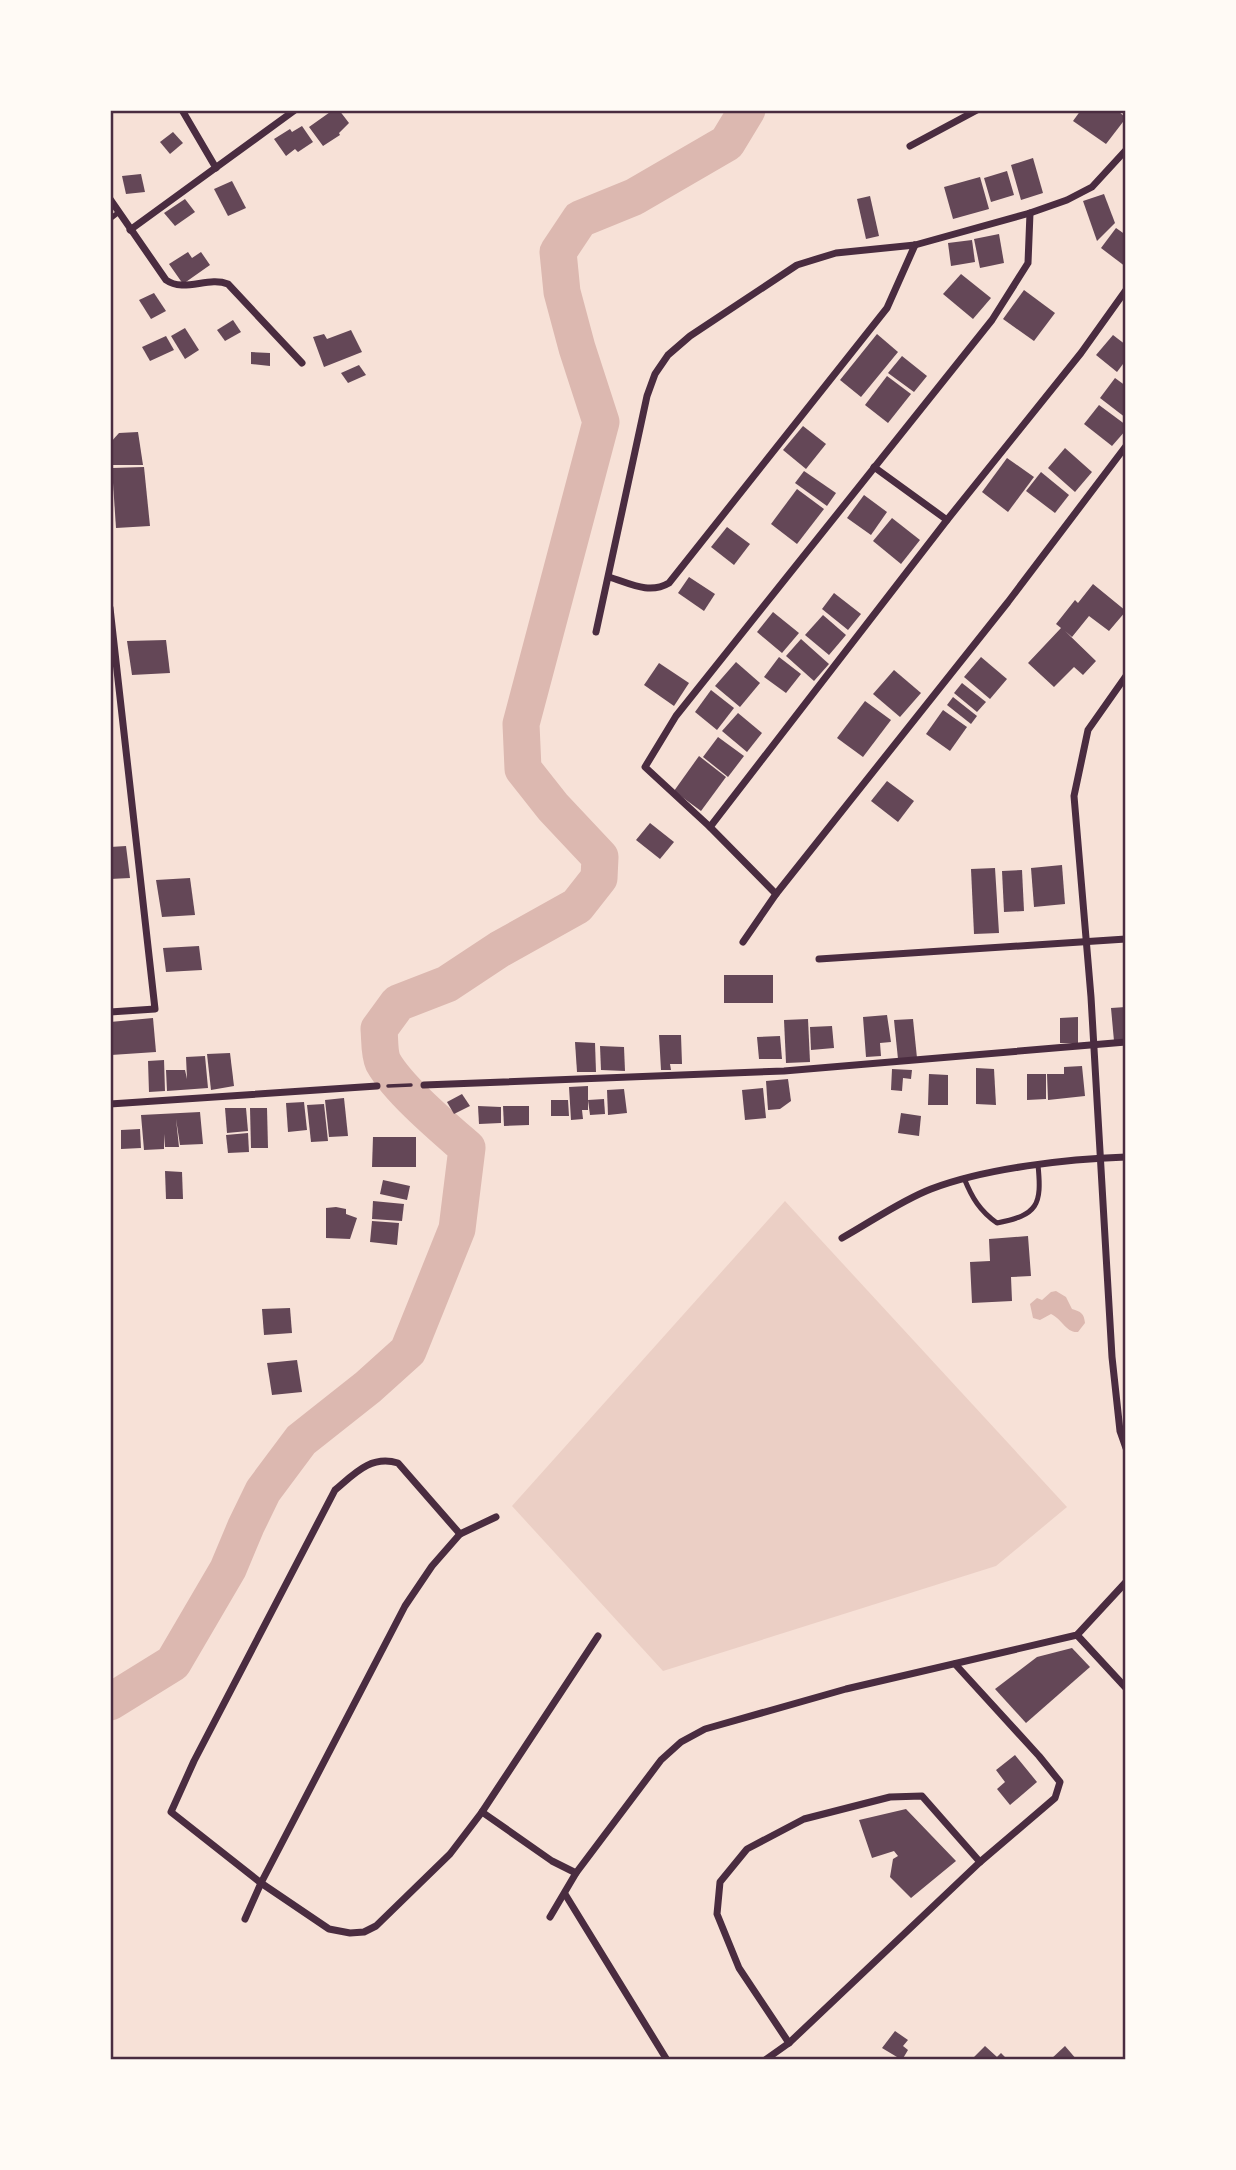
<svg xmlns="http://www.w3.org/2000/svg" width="1236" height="2170" viewBox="0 0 1236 2170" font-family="Mulish,sans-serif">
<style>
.green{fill:#ebcfc5}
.water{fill:#dcb8b0}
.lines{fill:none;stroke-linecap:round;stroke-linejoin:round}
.river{stroke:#dcb8b0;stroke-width:37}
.building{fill:#644757}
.path{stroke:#4a2c40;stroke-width:3.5}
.service{stroke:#4a2c40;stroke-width:5}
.minor{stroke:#4a2c40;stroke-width:7}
.neatline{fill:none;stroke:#4a2c40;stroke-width:2.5}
</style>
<rect width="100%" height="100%" fill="#f7e1d7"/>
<!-- green -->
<polygon class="green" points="785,1201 1067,1507 996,1566 663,1671 512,1506"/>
<!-- water -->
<path class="water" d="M1056 1291 1066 1297 1072 1309C1081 1312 1084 1313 1085 1323L1078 1332C1066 1333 1062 1319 1051 1314L1040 1320 1033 1318 1030 1304 1037 1298 1042 1300 1051 1292Z"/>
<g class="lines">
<!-- river -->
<path class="river" d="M110 1702 173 1663 228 1569 246 1526 263 1491 301 1440 368 1387 408 1351 457 1229 467 1148C443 1127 398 1089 383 1062 379 1053 380 1039 379 1029L398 1003 447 984 500 949 577 906 599 878 600 857 553 807 523 769 521 724 601 422 577 348 562 292 558 252 580 219 634 197 727 143 747 110"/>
</g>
<!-- building -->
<g class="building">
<polygon points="333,110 339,110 349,123 339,133 340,135 323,146 309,127"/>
<polygon points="1081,110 1117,110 1126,118 1106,144 1073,121"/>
<polygon points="302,126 313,142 298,152 295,149 286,156 274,139 290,129 292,132"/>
<polygon points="173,132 183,143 170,154 160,142"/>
<polygon points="1033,158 1043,193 1021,200 1011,165"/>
<polygon points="1007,171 1014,195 991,202 984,178"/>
<polygon points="141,174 145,192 126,194 122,176"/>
<polygon points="980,177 989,209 953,219 944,187"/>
<polygon points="232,181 246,208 228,216 214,189"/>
<polygon points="1104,194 1115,223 1097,241 1083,201"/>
<polygon points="870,196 879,236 866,239 857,199"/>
<polygon points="185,199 195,212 175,226 164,213"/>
<polygon points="1116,228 1126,235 1126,267 1101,248"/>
<polygon points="999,234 1004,263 980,268 974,239"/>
<polygon points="972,240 975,262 951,266 948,243"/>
<polygon points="188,252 192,258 201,252 210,265 183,284 169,264"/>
<polygon points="961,274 991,298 973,319 943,294"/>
<polygon points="1024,290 1055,313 1034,341 1003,319"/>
<polygon points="154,293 166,311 151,319 139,300"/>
<polygon points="233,320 241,332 225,341 217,330"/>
<polygon points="185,328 199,350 185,359 171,336"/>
<polygon points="351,330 362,352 324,367 313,337 324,334 327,339"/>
<polygon points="877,334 898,352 861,397 840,380"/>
<polygon points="1113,335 1126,345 1126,360 1117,372 1096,355"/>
<polygon points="166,336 174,350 150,361 142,347"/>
<polygon points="251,352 270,353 270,366 251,364"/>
<polygon points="902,356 927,376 914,392 888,373"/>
<polygon points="359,365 366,375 348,383 341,373"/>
<polygon points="887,376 911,394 888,423 865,405"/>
<polygon points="1115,378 1126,386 1126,418 1100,398"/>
<polygon points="1099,405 1126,425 1126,430 1112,446 1084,424"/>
<polygon points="803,426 826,444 806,469 783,450"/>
<polygon points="138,432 143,465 111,465 110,443 119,433"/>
<polygon points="1065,448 1092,472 1075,492 1048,468"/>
<polygon points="1007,458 1034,477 1008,512 982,492"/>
<polygon points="144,467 150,526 116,528 112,468"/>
<polygon points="804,471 836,493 827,506 795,483"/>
<polygon points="1041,472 1069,495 1055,513 1026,491"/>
<polygon points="797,489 824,509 797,544 771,524"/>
<polygon points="864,495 887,512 871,535 847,518"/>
<polygon points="892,518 920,540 901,564 873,541"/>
<polygon points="727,527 750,544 734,565 711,547"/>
<polygon points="689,577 715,594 704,611 678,593"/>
<polygon points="1093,584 1126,611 1109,631 1089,616 1072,637 1065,631 1096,661 1083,675 1074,667 1054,687 1028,663 1061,628 1056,624 1075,600 1078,603"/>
<polygon points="834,593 861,614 848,630 822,609"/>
<polygon points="773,612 799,633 782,653 757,632"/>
<polygon points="823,615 846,635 829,655 805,635"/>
<polygon points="801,639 829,664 814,681 786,656"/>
<polygon points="166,640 170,673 132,675 127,641"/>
<polygon points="779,657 801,674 786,693 764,677"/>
<polygon points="981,657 1007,679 990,699 964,677"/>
<polygon points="736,662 760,683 740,707 715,686"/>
<polygon points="659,663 689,683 674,706 644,685"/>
<polygon points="894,670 921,693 900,717 873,694"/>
<polygon points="962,683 986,702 977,712 954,693"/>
<polygon points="711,690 734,708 717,730 695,712"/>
<polygon points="953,697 977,716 971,724 947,705"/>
<polygon points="865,701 891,720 863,757 837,738"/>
<polygon points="943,710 967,727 950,751 926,734"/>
<polygon points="738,713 762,733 747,752 722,731"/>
<polygon points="718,737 744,756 728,777 703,757"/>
<polygon points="699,756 726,777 701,811 674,791"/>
<polygon points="887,781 914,801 898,822 871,801"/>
<polygon points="650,823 674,842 660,859 636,840"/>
<polygon points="126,846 130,878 110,879 110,847"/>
<polygon points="1062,865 1065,904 1034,907 1031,868"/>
<polygon points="995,868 999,933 974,934 971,869"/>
<polygon points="1022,870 1024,911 1004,912 1002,871"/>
<polygon points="190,878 195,915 162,917 156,880"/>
<polygon points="199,946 202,970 166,972 163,948"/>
<rect x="724" y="975" width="49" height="28"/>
<polygon points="1126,1007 1126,1041 1114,1041 1111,1008"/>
<polygon points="887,1015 891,1042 880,1043 881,1056 866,1057 863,1017"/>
<polygon points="1078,1017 1078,1043 1060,1043 1060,1018"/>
<polygon points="153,1018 156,1052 111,1055 110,1022"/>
<polygon points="808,1019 810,1062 786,1063 784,1020"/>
<polygon points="913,1019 917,1058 898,1059 894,1020"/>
<polygon points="832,1026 834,1048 811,1050 810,1027"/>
<polygon points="659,1035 681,1035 682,1064 670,1064 671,1070 661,1070"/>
<polygon points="780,1036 782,1059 759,1059 757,1037"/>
<polygon points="575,1042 595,1043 596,1072 577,1072"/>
<polygon points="600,1046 624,1047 625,1071 601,1070"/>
<polygon points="230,1053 234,1086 211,1090 207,1054"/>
<polygon points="205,1056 208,1088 167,1091 166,1070 185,1070 187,1079 186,1057"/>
<polygon points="164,1060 165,1091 149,1092 148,1061"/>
<polygon points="1082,1066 1085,1096 1048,1100 1047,1074 1064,1074 1064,1067"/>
<polygon points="976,1068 994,1069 996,1105 976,1104"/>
<polygon points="892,1069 912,1070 911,1079 903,1078 902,1091 891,1090"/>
<polygon points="929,1074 948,1075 948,1105 928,1105"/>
<polygon points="1027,1074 1046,1074 1046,1099 1027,1100"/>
<polygon points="788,1079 791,1101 780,1109 768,1110 766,1081"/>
<polygon points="588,1086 588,1110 582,1110 583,1119 571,1120 569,1087"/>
<polygon points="763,1088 766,1118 745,1120 742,1090"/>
<polygon points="624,1089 627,1113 608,1115 607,1090"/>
<polygon points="462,1094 470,1106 454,1114 447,1102"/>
<polygon points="344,1098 348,1136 329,1137 325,1100"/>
<polygon points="604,1099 605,1114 590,1115 588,1100"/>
<polygon points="551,1100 568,1100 569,1116 551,1116"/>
<polygon points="304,1102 307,1130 288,1132 286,1103"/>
<polygon points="324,1104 328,1141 311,1142 307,1105"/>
<polygon points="478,1106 501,1107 501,1123 479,1124"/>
<polygon points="503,1106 529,1106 529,1125 504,1126"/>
<polygon points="225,1108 246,1108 248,1131 227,1133"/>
<polygon points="250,1108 267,1108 268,1148 251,1148"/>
<polygon points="200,1112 203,1144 180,1145 176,1119 179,1147 165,1147 164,1134 164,1149 144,1150 141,1115"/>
<polygon points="901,1113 921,1116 919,1136 898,1133"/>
<polygon points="140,1129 141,1148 121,1149 121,1130"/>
<polygon points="248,1133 249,1152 228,1153 226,1135"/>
<polygon points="373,1137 416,1137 416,1167 372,1167"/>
<polygon points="165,1171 182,1172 183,1199 166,1199"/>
<polygon points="383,1180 410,1186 407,1200 380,1194"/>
<polygon points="373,1201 404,1204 402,1221 372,1219"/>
<polygon points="336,1207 346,1209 346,1214 357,1218 350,1239 326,1238 326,1208"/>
<polygon points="372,1221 399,1223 397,1245 370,1242"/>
<polygon points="1028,1236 1031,1276 1011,1277 1012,1301 972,1303 970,1262 990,1261 989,1239"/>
<polygon points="290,1308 292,1333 264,1335 262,1309"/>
<polygon points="297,1360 302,1392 272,1395 267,1363"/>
<polygon points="1072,1648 1090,1667 1026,1723 995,1689 1037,1657"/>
<polygon points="1015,1755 1037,1782 1010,1805 997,1789 1005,1782 996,1770"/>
<polygon points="906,1809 956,1861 911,1898 890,1877 893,1859 898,1856 894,1851 872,1858 859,1820"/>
<polygon points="895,2031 908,2040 903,2046 908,2050 902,2060 882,2048"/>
<polygon points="985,2046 997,2057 1001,2053 1008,2060 971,2060"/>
<polygon points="1065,2046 1077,2060 1050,2060"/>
</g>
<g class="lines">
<!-- path -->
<polyline class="path" points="388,1086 411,1085"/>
<!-- service -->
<g class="service">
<polyline points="110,219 119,212"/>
<path d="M964 1178C972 1198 980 1211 997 1223 1038 1215 1042 1205 1038 1165"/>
</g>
<!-- minor -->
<g class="minor">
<polyline points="182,110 216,168"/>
<polyline points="910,146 977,110"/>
<path d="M110 199 166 280C184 293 208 276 228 284L302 363"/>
<polyline points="130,230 295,110"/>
<polyline points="874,467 947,520"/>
<path d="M609 577C629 583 649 595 669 583L887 308 915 245"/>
<polyline points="110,608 155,1009 110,1012"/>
<polyline points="596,632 647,396 655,374 668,355 690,336 797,265 836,253 915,245 1030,213 1067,200 1092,187 1126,150"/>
<polyline points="1126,676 1088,730 1074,796 1091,997 1112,1357 1120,1431 1126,1448"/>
<polyline points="710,827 947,520 1081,353 1126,290"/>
<polyline points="776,894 710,827 645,767 676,716 992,320 1028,263 1030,213"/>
<polyline points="743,942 776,894 1008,602 1126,446"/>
<polyline points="819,959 1126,939"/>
<polyline points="424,1085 784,1071 1126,1042"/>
<polyline points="110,1104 377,1086"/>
<path d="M842 1238C871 1222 900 1201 931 1189 986 1168 1067 1159 1126 1157"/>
<path d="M460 1534 398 1463C371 1455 355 1473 335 1490L194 1761 171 1812 261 1883 329 1929 350 1933 364 1932 376 1926 450 1854 482 1812 598 1636"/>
<polyline points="1077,1635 1126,1688"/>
<polyline points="482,1812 552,1861 576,1873"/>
<polyline points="565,1894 667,2060"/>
<polyline points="550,1917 576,1873 661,1760 681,1742 705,1729 846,1689 1077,1635 1126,1582"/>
<polyline points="245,1919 261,1883 405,1606 432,1566 460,1534 496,1517"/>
<polyline points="789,2043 739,1968 717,1914 720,1882 747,1849 804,1819 890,1797 922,1796 980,1862"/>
<polyline points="765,2060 789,2043 980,1862 1055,1798 1060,1782 1039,1756 955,1664"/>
</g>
</g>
<!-- border -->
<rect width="1236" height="2170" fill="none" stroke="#fffaf5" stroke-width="224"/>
<rect x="112" y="112" width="1012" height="1946" class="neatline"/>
</svg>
